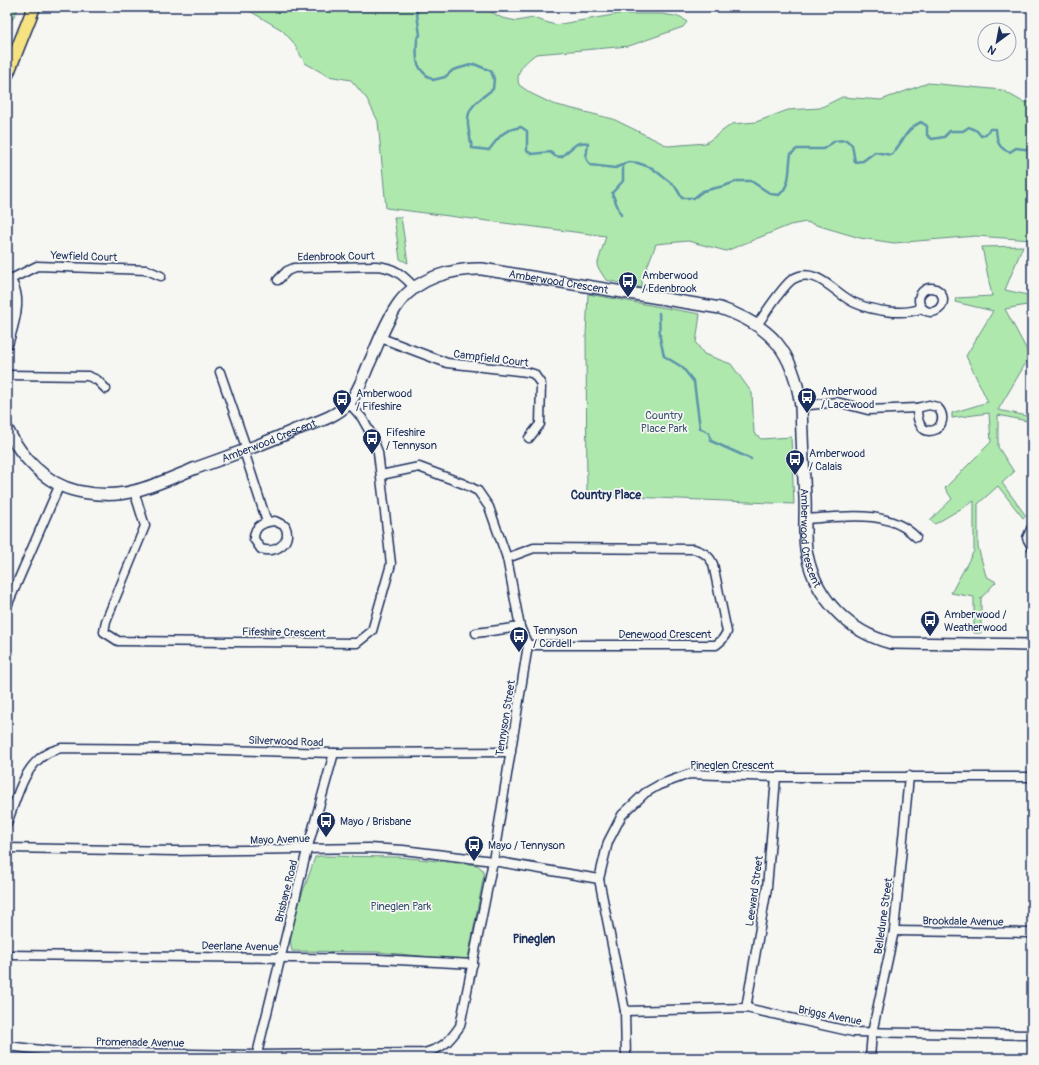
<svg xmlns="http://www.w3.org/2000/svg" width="1039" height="1065" viewBox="0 0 1039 1065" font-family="Pangolin,sans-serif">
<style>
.green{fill:#afe8ac;stroke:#658c85}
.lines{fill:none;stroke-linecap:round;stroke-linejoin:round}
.stream{stroke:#5b94ac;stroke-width:2.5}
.street-casing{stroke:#1b2f5e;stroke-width:11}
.secondary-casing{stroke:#1b2f5e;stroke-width:14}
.primary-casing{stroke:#1b2f5e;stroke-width:15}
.street{stroke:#f6f6f2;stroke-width:8}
.secondary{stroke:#f6f6f2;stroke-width:11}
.primary{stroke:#f7e281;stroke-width:12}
.labels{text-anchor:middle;stroke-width:3.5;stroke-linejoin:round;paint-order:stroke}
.street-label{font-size:11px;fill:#1b2f5e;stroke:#f6f6f2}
.poi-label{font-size:11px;fill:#1b2f5e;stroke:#f6f6f2;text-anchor:start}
.park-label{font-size:11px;fill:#39546e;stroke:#f6f6f2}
.neighbourhood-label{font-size:12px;font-weight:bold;fill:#1b2f5e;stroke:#f6f6f2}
</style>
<rect width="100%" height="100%" fill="#f6f6f2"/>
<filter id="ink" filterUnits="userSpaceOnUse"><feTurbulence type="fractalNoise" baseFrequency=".025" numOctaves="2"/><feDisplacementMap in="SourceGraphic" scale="8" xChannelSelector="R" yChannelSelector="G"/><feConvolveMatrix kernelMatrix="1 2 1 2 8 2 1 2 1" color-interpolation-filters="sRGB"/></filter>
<g filter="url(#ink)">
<!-- green -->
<g class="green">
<polygon points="7,7 19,7 7,29"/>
<path d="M243 7H482L502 18 517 21 533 18 555 25 619 14H662L681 17 687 22 683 27 629 46 536 54C525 62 515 71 519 85L532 94 553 104 613 119 668 146 706 143 732 124 756 122 788 110 820 108 842 97 881 100 928 83 1002 90 1023 102H1032V240L976 236 894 243 860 238 806 222 790 225 726 251 688 241 656 244 642 280V288L606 280 597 266 606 236 386 208 378 121 367 99 351 80 328 76 305 63 293 42 282 30Z"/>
<polygon points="394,217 401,217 408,263 400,259"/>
<polygon points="1023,246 1005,290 1032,296 1032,304 1005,309 1030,356 998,410 1032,417 1032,422 998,415 998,447 1014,472 1002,483 1026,516 1023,518 998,486 978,504 978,547 986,576 996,582 981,598 981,633 974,633 974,597 951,593 974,551 974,501 935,524 930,520 952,499 945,488 991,442 989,413 952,418 952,413 988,402 966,356 993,311 955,302 956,298 992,296 982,247"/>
<polygon points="588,294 700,314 696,343 704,354 731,364 752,393 754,433 761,439 791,437 794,504 587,495 586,335"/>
<path d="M320 856 399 857 477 865 482 869 484 875 468 958 463 960 377 952 292 951C285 931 307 884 313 863L315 857Z"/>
</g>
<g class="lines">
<!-- stream -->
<g class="stream">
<path d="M416 7 420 35 417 39C416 59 414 68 433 80L445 77 453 70 474 64 491 71 494 79 493 89C464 111 465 112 472 148L489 150C501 135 501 131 521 127L527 131V151L532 154 550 152 555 156 561 157C570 150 577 140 588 143L586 158 590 165 615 168 629 162 638 163 652 168 666 179 675 186 682 198H694L703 191 724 186 738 181H751L771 194 779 195C792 184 788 169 791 154L797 149H823L835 141 846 140 852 145 855 162 863 161 875 152 891 155C903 143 905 129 921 122L927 126V135L932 139 944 137 950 131H963L969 127 977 131 981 136 985 135 990 129H996C997 142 998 148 1010 152L1016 148 1032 150"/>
<polyline points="621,215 612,193 623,181 623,165"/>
<polyline points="659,313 660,338 664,356 682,367 694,382 700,428 709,433 711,441 751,459"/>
</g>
<!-- street casing -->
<g class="street-casing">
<g id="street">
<polyline points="9,280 37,266 147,270 161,276"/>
<path d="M278 280 287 271 294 268 376 266C394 267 403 275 415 288"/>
<circle cx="931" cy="300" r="12"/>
<path d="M757 325C765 314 783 285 793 279 816 265 836 295 855 303 873 311 904 316 922 308"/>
<polyline points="381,338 447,363 527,372 534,374 541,384 540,424 529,438"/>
<polyline points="220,372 247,450"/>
<polyline points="7,375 88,376 97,380 106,389"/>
<path d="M929 405 937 407C944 414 944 422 937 429 921 436 917 421 917 408Z"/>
<polyline points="801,406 837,402 868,410 917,408"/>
<polyline points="244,451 267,522"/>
<polyline points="134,491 145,526 106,621 104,632 118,641 357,643 372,631 391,564 378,452 371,434 362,418 349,403"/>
<path d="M806 519C842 517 888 508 916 537"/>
<path d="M275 521 285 526C293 542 276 554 261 549L254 539C254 526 263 522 275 521Z"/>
<polyline points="1032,527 1027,538 1032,547"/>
<path d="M507 558 534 548 694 549C703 552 709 555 713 564L727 632 722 640 716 645H528"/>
<polyline points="7,606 60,484"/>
<polyline points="476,633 520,627"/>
<path d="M7 823C16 801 23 767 46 754 50 751 56 750 61 748L189 749 334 753 511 752"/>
<polyline points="7,848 175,851 369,848 403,850 493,861 599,879"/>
<polyline points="894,931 1032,933"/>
<polyline points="7,955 379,959 473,964"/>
<polyline points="746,1008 767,888 776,777"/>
<polyline points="625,1011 746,1008 853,1032 1032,1035"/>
<path d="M7 1046 59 1052 257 1055 424 1053C443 1048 449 1042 460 1026L493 861 528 645 520 627 507 558 489 507 478 491 464 484 419 467 381 475"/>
<polyline points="256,1058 307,850 334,753"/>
<polyline points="626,1058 625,1011 599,879 608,842 622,815 645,793 659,785 689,774 776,777 1032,777"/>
<polyline points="870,1058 872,1033 894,931 909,776"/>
</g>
</g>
<!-- secondary casing -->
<g class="secondary-casing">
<g id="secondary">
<path d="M7 278C23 296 13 322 7 343"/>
<path id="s1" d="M7 429C21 456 45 484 77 491 94 495 117 496 134 491 155 486 176 476 196 468 230 456 263 444 295 430 313 423 335 418 349 403 358 393 363 378 368 366 378 345 385 322 399 303 417 278 453 268 482 269L720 308C772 326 793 351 801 406 802 436 803 467 805 497 806 516 803 537 807 555 816 599 849 632 891 643L1032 645"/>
</g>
</g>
<!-- primary casing -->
<g class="primary-casing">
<polyline id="primary" points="7,75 34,7"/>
</g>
<!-- street -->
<use href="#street" class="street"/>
<!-- secondary -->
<use href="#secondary" class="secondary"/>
<!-- primary -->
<use href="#primary" class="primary"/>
</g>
</g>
<!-- icons -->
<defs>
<g id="bus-pin" transform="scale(1)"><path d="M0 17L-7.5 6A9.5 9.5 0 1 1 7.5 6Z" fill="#1b2f5e" stroke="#f6f6f2"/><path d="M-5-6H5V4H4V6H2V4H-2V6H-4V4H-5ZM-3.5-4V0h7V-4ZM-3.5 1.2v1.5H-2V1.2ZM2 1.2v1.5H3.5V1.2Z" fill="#fff"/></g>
</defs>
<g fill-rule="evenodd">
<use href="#bus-pin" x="628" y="281"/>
<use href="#bus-pin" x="807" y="397"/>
<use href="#bus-pin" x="342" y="399"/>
<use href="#bus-pin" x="372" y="438"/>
<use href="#bus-pin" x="795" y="459"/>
<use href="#bus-pin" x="930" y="620"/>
<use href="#bus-pin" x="519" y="636"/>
<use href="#bus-pin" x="326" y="821"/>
<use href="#bus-pin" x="474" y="845"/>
</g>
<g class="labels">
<!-- street labels -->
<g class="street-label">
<text transform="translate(84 256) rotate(2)" y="4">Yewfield Court</text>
<text transform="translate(336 256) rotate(-1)" y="4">Edenbrook Court</text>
<text dy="4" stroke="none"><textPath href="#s1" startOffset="670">Amberwood Crescent</textPath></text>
<text transform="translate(491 358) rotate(7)" y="4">Campfield Court</text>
<text dy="4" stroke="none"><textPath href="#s1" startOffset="298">Amberwood Crescent</textPath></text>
<text dy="4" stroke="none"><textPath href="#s1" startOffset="1102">Amberwood Crescent</textPath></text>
<text transform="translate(284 632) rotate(1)" y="4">Fifeshire Crescent</text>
<text x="665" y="638">Denewood Crescent</text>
<text transform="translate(505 718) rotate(-81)" y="4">Tennyson Street</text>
<text transform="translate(286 741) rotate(2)" y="4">Silverwood Road</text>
<text x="732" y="769">Pineglen Crescent</text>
<text transform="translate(280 839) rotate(-2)" y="4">Mayo Avenue</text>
<text transform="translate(286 891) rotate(-76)" y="4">Brisbane Road</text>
<text transform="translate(754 891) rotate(-82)" y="4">Leeward Street</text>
<text transform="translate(883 916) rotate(-82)" y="4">Belledune Street</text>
<text transform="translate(963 921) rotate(1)" y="4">Brookdale Avenue</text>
<text transform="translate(240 946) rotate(1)" y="4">Deerlane Avenue</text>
<text transform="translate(830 1015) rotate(11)" y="4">Briggs Avenue</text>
<text transform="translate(140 1042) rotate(1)" y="4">Promenade Avenue</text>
</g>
<!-- poi labels -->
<g class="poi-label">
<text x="642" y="279">Amberwood<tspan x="642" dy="13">/ Edenbrook</tspan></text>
<text x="821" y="395">Amberwood<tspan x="821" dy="13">/ Lacewood</tspan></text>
<text x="356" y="397">Amberwood<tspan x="356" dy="13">/ Fifeshire</tspan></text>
<text x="386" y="436">Fifeshire<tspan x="386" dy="13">/ Tennyson</tspan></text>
<text x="809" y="457">Amberwood<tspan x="809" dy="13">/ Calais</tspan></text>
<text x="944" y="618">Amberwood /<tspan x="944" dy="13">Weatherwood</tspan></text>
<text x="533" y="634">Tennyson<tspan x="533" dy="13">/ Cordell</tspan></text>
<text x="340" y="825">Mayo / Brisbane</text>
<text x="488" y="849">Mayo / Tennyson</text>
</g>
<!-- park labels -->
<g class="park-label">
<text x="664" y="419">Country<tspan x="664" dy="13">Place Park</tspan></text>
<text x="401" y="910">Pineglen Park</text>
</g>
<!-- neighbourhood labels -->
<g class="neighbourhood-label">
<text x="606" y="499">Country Place</text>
<text x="534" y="943">Pineglen</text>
</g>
</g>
<!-- margin -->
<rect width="1039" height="1065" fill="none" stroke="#f6f6f2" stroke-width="24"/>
<rect x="12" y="12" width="1015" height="1041" fill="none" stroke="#1b2f5e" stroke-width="1.5" filter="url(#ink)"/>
<!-- north arrow -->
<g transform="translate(997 42) rotate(212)"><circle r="19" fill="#f6f6f2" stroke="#9ea6b7"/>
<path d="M0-3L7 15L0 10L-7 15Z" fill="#1b2f5e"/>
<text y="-6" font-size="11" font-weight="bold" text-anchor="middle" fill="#1b2f5e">N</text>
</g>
</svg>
